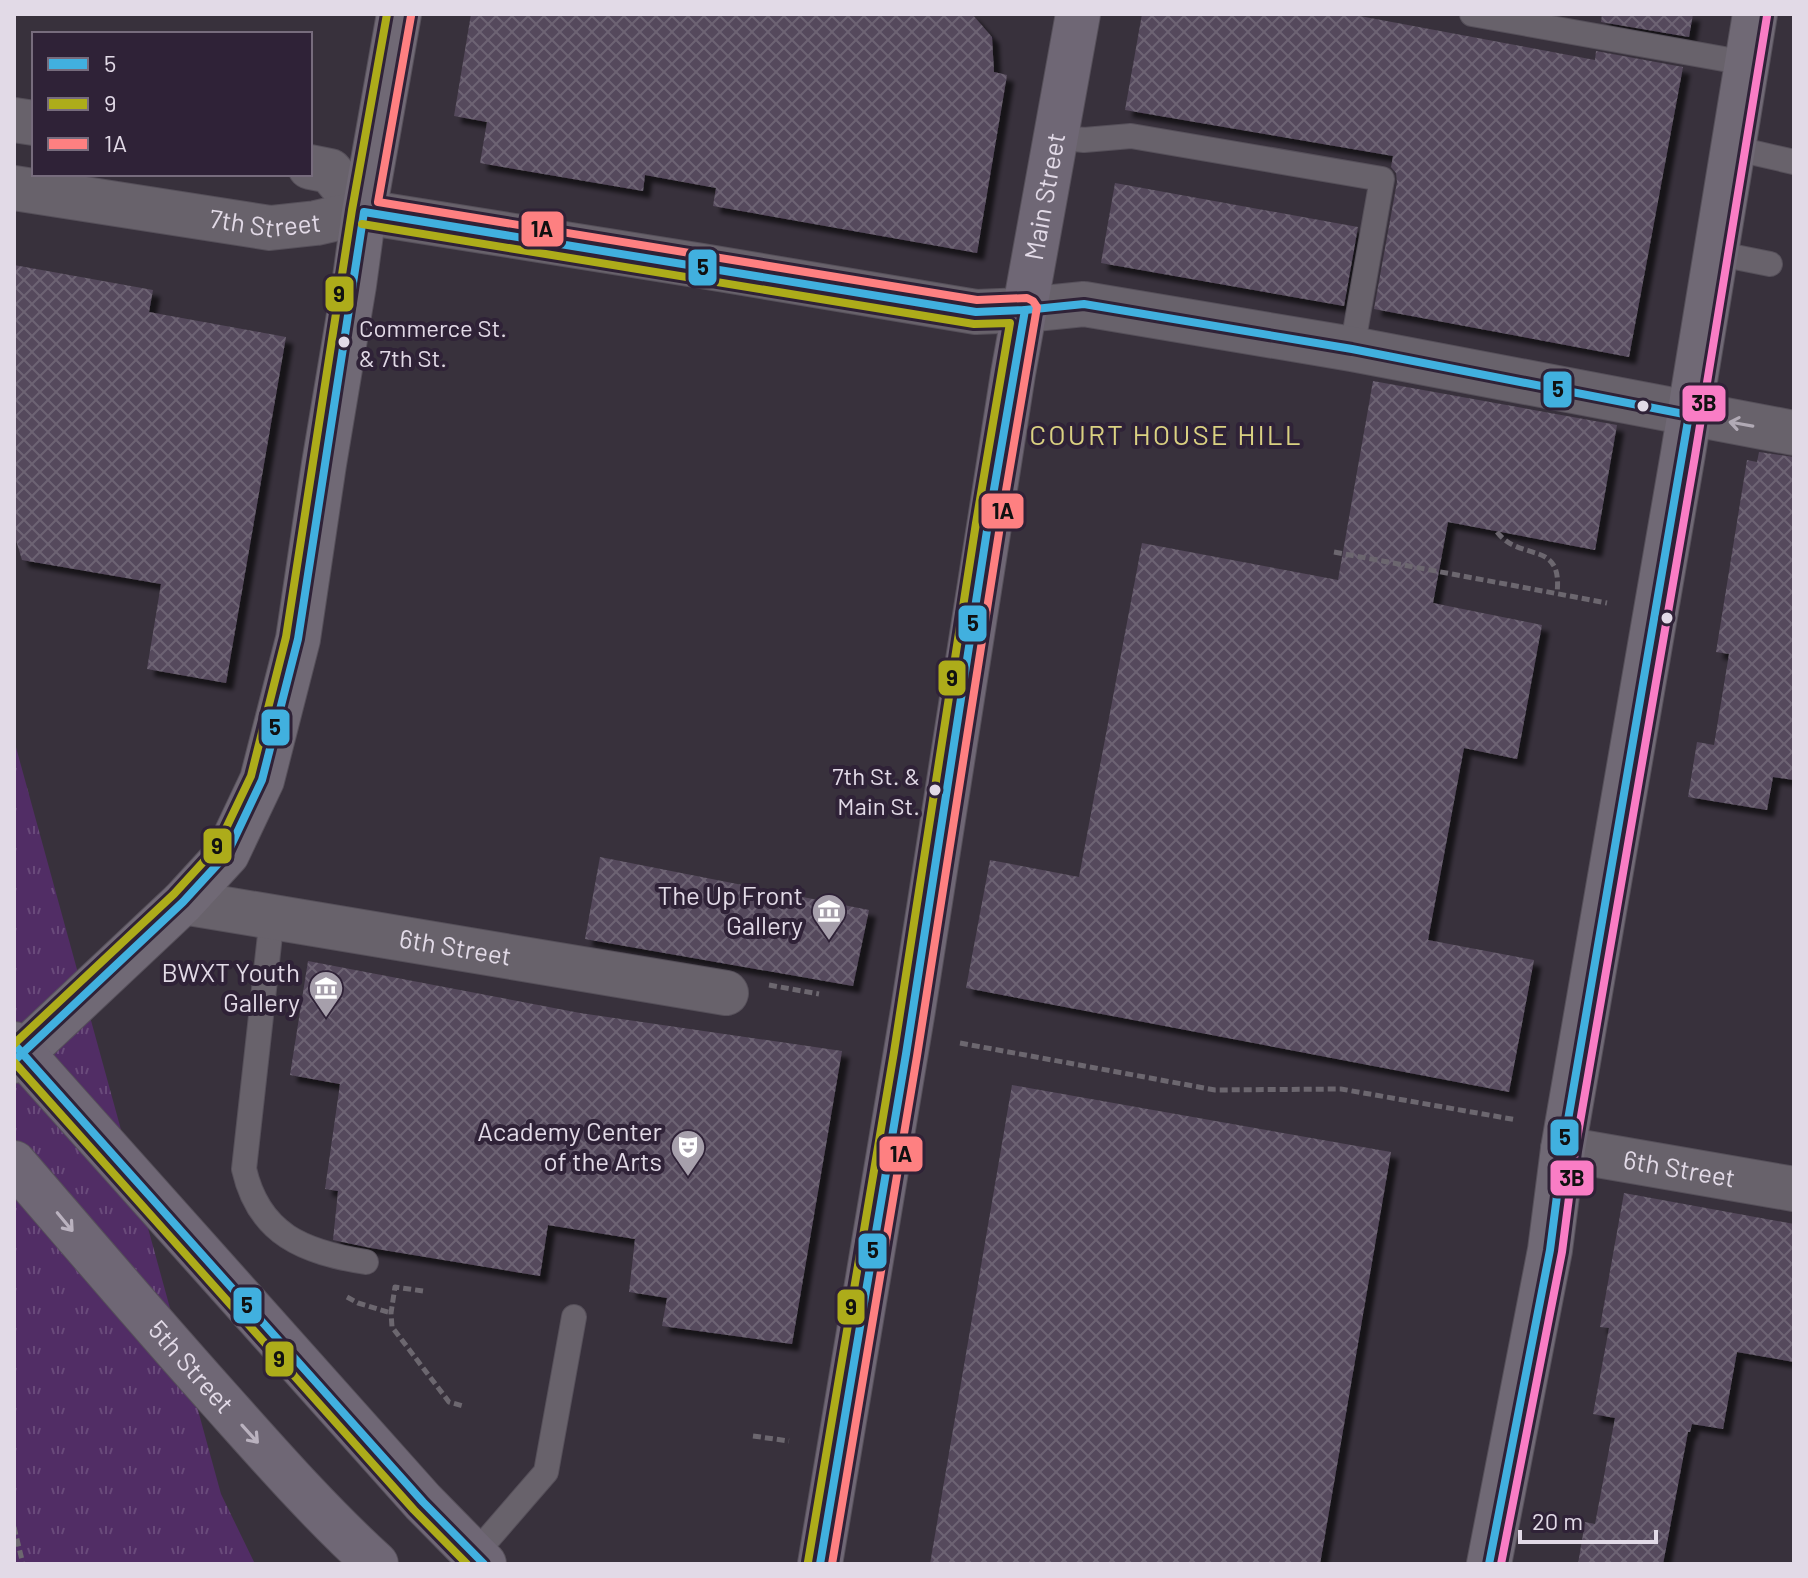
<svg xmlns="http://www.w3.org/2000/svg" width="1808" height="1578" viewBox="0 0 1808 1578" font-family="Barlow,sans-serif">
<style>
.park{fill:url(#park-tufts)}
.building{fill:url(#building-cross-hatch);filter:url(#shadow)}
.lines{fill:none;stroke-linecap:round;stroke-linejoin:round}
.lane-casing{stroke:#56505a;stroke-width:26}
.street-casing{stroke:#56505a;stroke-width:46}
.secondary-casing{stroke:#56505a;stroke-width:46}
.primary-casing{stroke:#56505a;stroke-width:46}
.path{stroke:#6c676f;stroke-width:5;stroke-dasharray:8 4;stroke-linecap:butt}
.lane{stroke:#68626b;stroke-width:24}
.street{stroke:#68626b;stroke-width:44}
.secondary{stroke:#706975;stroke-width:44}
.primary{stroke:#6f6775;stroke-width:44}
.bus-1-casing{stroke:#2f2237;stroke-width:14}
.bus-2-casing{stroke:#2f2237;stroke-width:14}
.bus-3-casing{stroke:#2f2237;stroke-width:14}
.bus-4-casing{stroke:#2f2237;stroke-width:14}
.bus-1{stroke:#41b0df;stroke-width:8}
.bus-2{stroke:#adac1a;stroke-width:8}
.bus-3{stroke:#fe8081;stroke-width:8}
.bus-4{stroke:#f97dc5;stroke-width:8}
.oneway{stroke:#b1aab5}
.oneway2{stroke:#bab2bf}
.bus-dot{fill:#e2dae7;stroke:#2f2237;stroke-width:3}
.labels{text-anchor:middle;stroke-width:8;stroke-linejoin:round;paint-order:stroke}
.bus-label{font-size:24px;fill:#e2dae7;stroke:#2f2237;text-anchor:start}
.street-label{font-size:26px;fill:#e2dae7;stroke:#2f2237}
.poi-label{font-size:26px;fill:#e2dae7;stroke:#2f2237;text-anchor:end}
.neighbourhood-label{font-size:28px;letter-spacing:2px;fill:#dad182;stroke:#2f2237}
.line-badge{stroke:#2f2237;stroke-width:3}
.pale-badge-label{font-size:22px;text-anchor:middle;font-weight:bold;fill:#111}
</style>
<defs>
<pattern id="park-tufts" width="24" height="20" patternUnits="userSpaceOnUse" patternTransform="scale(2)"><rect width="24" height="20" fill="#512d65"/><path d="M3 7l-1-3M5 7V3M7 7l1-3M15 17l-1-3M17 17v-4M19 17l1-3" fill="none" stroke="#6a4b7b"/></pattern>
<pattern id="building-cross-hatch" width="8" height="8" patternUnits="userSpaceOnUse" patternTransform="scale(2)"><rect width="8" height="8" fill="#55495c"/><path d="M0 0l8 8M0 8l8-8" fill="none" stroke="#6d6373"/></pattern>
<filter id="shadow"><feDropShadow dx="7" dy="7" stdDeviation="2" flood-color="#0009"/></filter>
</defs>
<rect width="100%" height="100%" fill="#38313c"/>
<!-- park -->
<polygon class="park" points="14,740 221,1494 255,1564 14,1564"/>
<!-- building -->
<g class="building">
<polygon points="471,14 972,14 992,37 994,72 1007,75 977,253 713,206 716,188 645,175 643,191 480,163 487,122 454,116"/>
<polygon points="1142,14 1349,14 1595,60 1596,51 1683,67 1629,357 1374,309 1397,182 1396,173 1391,167 1393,156 1125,110"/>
<polygon points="1602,14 1693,14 1689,37 1601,22"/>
<polygon points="1115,183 1358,227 1344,306 1101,263"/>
<polygon points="14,265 153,290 149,312 286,337 226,683 147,669 161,584 22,560 14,534"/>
<polygon points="1373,381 1617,425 1595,550 1448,522 1433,603 1542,625 1517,759 1464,748 1428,940 1534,960 1509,1092 966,988 990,860 1079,877 1142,543 1338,580"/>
<polygon points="1759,452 1794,457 1794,780 1773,777 1767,810 1688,797 1697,742 1714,745 1729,654 1716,652 1747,460 1757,462"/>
<polygon points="600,857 869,910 853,986 585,939"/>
<polygon points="308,961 580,1013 842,1051 792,1344 662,1326 667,1298 629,1292 635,1239 548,1225 540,1276 371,1248 333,1240 338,1191 325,1189 340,1084 290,1075"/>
<polygon points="1012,1085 1391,1152 1320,1564 930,1564"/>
<polygon points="1624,1193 1794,1224 1794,1362 1737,1352 1723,1429 1692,1424 1690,1432 1688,1432 1663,1564 1578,1564 1585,1522 1595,1524 1615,1418 1593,1414 1609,1328 1600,1327"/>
</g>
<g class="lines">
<!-- lane casing -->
<g class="lane-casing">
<g id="lane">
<polyline points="1472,14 1746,63"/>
<polyline points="1056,137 1084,140 1131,136 1382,179 1352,349"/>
<polyline points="1733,148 1794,162"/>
<polyline points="1715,253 1770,264"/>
<path d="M272 917 244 1169C259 1235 304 1252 366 1262"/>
<polyline points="475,1554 546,1472 574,1317"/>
</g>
</g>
<!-- street casing -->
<g class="street-casing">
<g id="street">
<polyline points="14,120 34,123"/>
<polyline points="310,167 330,171 364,212"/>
<path id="s1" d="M14 188 270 228 316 223 364 212 702 266 976 312 1025 310 1084 304 1352 349 1794 433"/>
<path id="s2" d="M183 902 726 993"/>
<path id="s3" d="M1563 1149 1794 1189"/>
</g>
</g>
<!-- secondary casing -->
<g class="secondary-casing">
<g id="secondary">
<polyline points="14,1061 183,902 227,854 262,780 298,639 324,464 354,285 364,212 399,14"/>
<polyline points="1489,1564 1550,1250 1563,1149 1683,454 1755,14"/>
</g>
</g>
<!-- primary casing -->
<g class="primary-casing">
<g id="primary">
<polyline points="14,1044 423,1502 484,1564"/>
<path id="s4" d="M14 1163C83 1243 151 1323 221 1401 271 1457 321 1514 376 1564"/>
<path id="s5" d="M820 1564 913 1010 1013 374 1078 14"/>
</g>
</g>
<!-- path -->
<g class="path">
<path d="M1497 532C1521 563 1563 539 1557 593"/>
<polyline points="1334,552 1607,603"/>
<polyline points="769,985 819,994"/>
<polyline points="960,1043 1215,1090 1341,1089 1517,1120"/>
<polyline points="423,1291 395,1287 391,1313 392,1327 449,1402 463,1406"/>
<polyline points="347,1297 358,1303 391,1313"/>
<polyline points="753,1436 789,1441"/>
<polyline points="14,1527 23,1564"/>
</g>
<!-- lane -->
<use href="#lane" class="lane"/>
<!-- street -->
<use href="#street" class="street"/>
<!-- secondary -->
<use href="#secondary" class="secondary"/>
<!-- primary -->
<use href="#primary" class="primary"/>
<!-- bus-1 casing -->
<g class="bus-1-casing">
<g id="bus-1">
<polyline points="14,1044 423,1502 484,1564"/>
<polyline points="14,1061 183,902 227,854 262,780 298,639 364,212 976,312 1025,310 1084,304 1352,349 1689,415 1563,1149 1550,1250 1489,1564"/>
<polyline points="820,1564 906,1054 988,524 1025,310"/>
</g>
</g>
<!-- bus-2 casing -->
<g class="bus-2-casing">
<g id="bus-2">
<polyline points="362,224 974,324 1010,323 976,523 894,1052 808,1562"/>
<polyline points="14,1044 174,894 217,847 251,776 286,637 352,210 387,14"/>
<polyline points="14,1062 414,1510 467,1564"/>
</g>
</g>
<!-- bus-3 casing -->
<g class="bus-3-casing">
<polyline id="bus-3" points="411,16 378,202 977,300 1027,298 1033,301 1037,307 1000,526 917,1056 832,1564"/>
</g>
<!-- bus-4 casing -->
<g class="bus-4-casing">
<polyline id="bus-4" points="1501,1564 1562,1252 1575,1151 1695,456 1767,16"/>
</g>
<!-- bus-1 -->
<use href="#bus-1" class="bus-1"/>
<!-- bus-2 -->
<use href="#bus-2" class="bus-2"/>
<!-- bus-3 -->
<use href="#bus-3" class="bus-3"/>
<!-- bus-4 -->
<use href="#bus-4" class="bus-4"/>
</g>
<!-- one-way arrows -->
<defs><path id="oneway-shaft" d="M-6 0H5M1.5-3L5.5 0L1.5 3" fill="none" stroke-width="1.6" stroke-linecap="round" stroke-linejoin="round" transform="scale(2)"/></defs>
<use class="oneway" href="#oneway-shaft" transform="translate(1741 424) rotate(-170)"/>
<g class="oneway2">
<use href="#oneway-shaft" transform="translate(65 1222) rotate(50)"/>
<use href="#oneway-shaft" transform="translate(250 1434) rotate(48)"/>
</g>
<!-- icons -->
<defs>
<g id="museum-pin" transform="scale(1.8)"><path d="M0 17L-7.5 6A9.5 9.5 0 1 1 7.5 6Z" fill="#a69fab" stroke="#2f2237"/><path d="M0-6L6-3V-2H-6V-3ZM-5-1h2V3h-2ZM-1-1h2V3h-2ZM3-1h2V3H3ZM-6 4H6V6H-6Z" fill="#fff"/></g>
<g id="theatre-pin" transform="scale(1.8)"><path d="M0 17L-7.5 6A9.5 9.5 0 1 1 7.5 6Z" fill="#a69fab" stroke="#2f2237"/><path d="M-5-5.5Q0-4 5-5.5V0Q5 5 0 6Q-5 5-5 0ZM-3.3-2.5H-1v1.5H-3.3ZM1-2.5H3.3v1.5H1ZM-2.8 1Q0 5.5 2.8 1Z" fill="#fff"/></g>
</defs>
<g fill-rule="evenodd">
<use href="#museum-pin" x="829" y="911"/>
<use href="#museum-pin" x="326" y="988"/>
<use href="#theatre-pin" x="688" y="1147"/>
</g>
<!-- markers -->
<g class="bus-dot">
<circle cx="344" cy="342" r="7"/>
<circle cx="1643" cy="406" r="7"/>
<circle cx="1667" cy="618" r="7"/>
<circle cx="935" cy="790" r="7"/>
</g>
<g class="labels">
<!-- bus labels -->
<g class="bus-label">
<text x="359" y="337">Commerce St.<tspan x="359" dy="30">&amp; 7th St.</tspan></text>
<text x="920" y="785" text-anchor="end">7th St. &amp;<tspan x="920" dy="30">Main St.</tspan></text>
</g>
<!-- street labels -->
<g class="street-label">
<text dy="9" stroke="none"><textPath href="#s5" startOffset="1386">Main Street</textPath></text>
<text dy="9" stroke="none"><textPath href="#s1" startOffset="254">7th Street</textPath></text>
<text dy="9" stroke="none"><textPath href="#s2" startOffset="276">6th Street</textPath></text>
<text dy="9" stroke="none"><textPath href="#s3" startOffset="118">6th Street</textPath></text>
<text dy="9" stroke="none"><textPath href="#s4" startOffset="270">5th Street</textPath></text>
</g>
<!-- poi labels -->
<g class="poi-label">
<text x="803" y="905">The Up Front<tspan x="803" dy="30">Gallery</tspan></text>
<text x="300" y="982">BWXT Youth<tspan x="300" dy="30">Gallery</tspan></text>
<text x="662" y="1141">Academy Center<tspan x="662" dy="30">of the Arts</tspan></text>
</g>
<!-- neighbourhood labels -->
<g class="neighbourhood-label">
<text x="1166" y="445">COURT HOUSE HILL</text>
</g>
</g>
<g class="line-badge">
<rect x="520" y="210" width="45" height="38" rx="8" fill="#fe8081"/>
<rect x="687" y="248" width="31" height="39" rx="8" fill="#41b0df"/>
<rect x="324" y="275" width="31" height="38" rx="8" fill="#adac1a"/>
<rect x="1542" y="370" width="31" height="39" rx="8" fill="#41b0df"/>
<rect x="1681" y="384" width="46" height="39" rx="8" fill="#f97dc5"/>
<rect x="980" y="492" width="45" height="38" rx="8" fill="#fe8081"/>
<rect x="957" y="604" width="31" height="39" rx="8" fill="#41b0df"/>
<rect x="937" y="659" width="30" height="38" rx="8" fill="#adac1a"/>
<rect x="260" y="708" width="31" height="39" rx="8" fill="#41b0df"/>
<rect x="202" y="827" width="31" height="38" rx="8" fill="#adac1a"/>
<rect x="1549" y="1118" width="31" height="39" rx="8" fill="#41b0df"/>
<rect x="878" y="1135" width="46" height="38" rx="8" fill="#fe8081"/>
<rect x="1549" y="1159" width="46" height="38" rx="8" fill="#f97dc5"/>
<rect x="857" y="1232" width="31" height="38" rx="8" fill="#41b0df"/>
<rect x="232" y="1286" width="31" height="39" rx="8" fill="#41b0df"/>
<rect x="836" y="1288" width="30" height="38" rx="8" fill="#adac1a"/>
<rect x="264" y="1340" width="31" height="38" rx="8" fill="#adac1a"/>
</g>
<g class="pale-badge-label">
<text x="542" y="237">1A</text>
<text x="703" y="275">5</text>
<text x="339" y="302">9</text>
<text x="1558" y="397">5</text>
<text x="1704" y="411">3B</text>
<text x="1003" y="519">1A</text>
<text x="973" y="631">5</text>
<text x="952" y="686">9</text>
<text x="275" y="735">5</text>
<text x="217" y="854">9</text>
<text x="1565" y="1145">5</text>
<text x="901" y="1162">1A</text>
<text x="1572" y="1186">3B</text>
<text x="873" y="1258">5</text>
<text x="247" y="1313">5</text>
<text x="851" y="1315">9</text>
<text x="279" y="1367">9</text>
</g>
<!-- border -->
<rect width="1808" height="1578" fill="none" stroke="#e2dae7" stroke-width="32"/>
<!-- legend -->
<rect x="32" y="32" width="280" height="144" fill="#2f2237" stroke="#776c7d" stroke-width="2"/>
<rect x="48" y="58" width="40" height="12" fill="#41b0df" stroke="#776c7d" stroke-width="2"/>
<text x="104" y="72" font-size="24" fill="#e2dae7">5</text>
<rect x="48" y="98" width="40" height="12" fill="#adac1a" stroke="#776c7d" stroke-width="2"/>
<text x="104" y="112" font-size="24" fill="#e2dae7">9</text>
<rect x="48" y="138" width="40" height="12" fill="#fe8081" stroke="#776c7d" stroke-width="2"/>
<text x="104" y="152" font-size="24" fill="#e2dae7">1A</text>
<!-- scale -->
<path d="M1520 1530v12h136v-12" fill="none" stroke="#e2dae7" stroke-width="4"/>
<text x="1532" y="1530" font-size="24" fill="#e2dae7" stroke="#2f2237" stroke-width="6" paint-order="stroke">20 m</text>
</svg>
